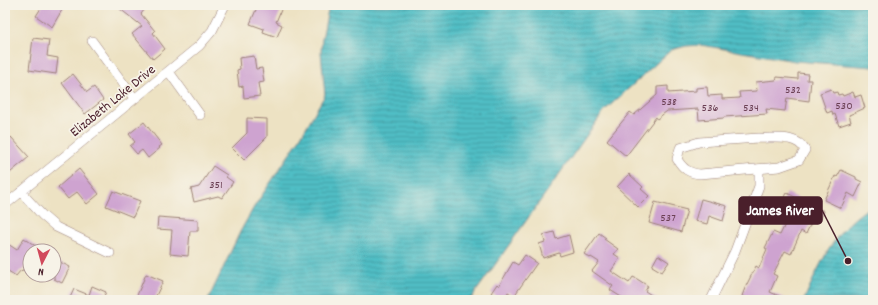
<svg xmlns="http://www.w3.org/2000/svg" width="878" height="305" viewBox="0 0 878 305" font-family="Dekko,sans-serif">
<style>
.water{fill:url(#water-rules);stroke:#4d6e78}
.building{fill:#cea3d0}
.lines{fill:none;stroke-linecap:round;stroke-linejoin:round}
.street-casing{stroke:#9c8077;stroke-width:10}
.street{stroke:#fff;stroke-width:9}
.labels{text-anchor:middle;stroke-width:3.5;stroke-linejoin:round;paint-order:stroke}
.number-label{font-size:12px;fill:#6b4054}
.street-label{font-size:14px;fill:#4a1f2b;stroke:#f7f3e8}
.leader{fill:none;stroke:#4a1f2b;stroke-width:1.5}
.callout-dot{fill:#4a1f2b;stroke:#f7f3e8;stroke-width:1.5}
.callout{fill:#4a1f2b;stroke:#4a1f2b;stroke-width:1.5}
.callout-label{font-size:15px;text-anchor:middle;font-weight:bold;fill:#fff}
</style>
<defs>
<pattern id="water-rules" width="6" height="5" patternUnits="userSpaceOnUse"><rect width="6" height="5" fill="#50bec5"/><path d="M0 2.5h6" fill="none" stroke="#449aa0"/></pattern>
</defs>
<rect width="100%" height="100%" fill="#f7f3e8"/>
<filter id="ink" filterUnits="userSpaceOnUse"><feTurbulence type="fractalNoise" baseFrequency=".025" numOctaves="2"/><feDisplacementMap in="SourceGraphic" scale="8" xChannelSelector="R" yChannelSelector="G"/><feConvolveMatrix kernelMatrix="1 2 1 2 8 2 1 2 1" color-interpolation-filters="sRGB"/></filter>
<filter id="wash" filterUnits="userSpaceOnUse"><feTurbulence type="fractalNoise" baseFrequency=".012" numOctaves="4" result="noise"/><feDisplacementMap in="SourceGraphic" scale="16" xChannelSelector="R" yChannelSelector="G"/><feGaussianBlur stdDeviation="0.9" result="paint"/><feColorMatrix in="noise" values="0 0 0 0 0 0 0 0 0 0 0 0 0 0 0 0 0 1.4 0 .05"/><feComposite in="paint" operator="in"/></filter>
<g filter="url(#wash)">
<rect width="100%" height="100%" fill="#ede2c3"/>
<!-- water -->
<g class="water">
<polygon points="329,5 873,5 873,67 795,61 701,45 686,46 671,50 604,111 470,300 208,300 240,232 254,207 297,143 325,95 321,52 322,39"/>
<path d="M873 204V300H804C817 270 830 240 855 218 861 213 867 209 873 204Z"/>
</g>
<g id="blocks">
<!-- building -->
<g class="building">
<polygon points="43,5 65,5 52,27 36,16"/>
<polygon points="115,5 148,5 141,14 155,31 153,33 165,49 153,59 132,34 142,26"/>
<polygon points="258,5 283,5 276,22 282,25 277,37 263,32 264,29 250,24"/>
<polygon points="33,38 49,40 47,56 58,58 56,74 29,70"/>
<polygon points="254,56 256,69 262,68 264,82 258,83 260,96 244,98 243,86 239,87 237,70 240,69 239,58"/>
<polygon points="798,73 808,74 807,80 811,80 809,101 787,98 785,111 766,109 767,114 724,117 724,118 699,120 698,109 667,111 657,119 656,117 626,156 607,140 630,112 634,115 657,95 657,87 668,86 668,93 696,91 696,88 707,87 708,96 722,95 722,99 740,98 739,92 757,91 756,82 776,80 777,77 798,79"/>
<polygon points="73,74 87,92 94,87 103,100 85,114 62,83"/>
<polygon points="831,89 833,93 837,92 838,95 842,94 843,96 853,92 855,97 861,95 865,108 849,115 851,122 839,126 835,114 833,115 832,111 827,113 820,93"/>
<polygon points="247,118 267,119 267,137 244,160 232,148 247,133"/>
<polygon points="144,122 162,145 159,147 160,148 148,158 142,150 137,154 130,146 135,142 129,134"/>
<polygon points="11,137 29,157 5,177 5,142"/>
<polygon points="213,166 227,175 226,177 233,182 222,198 218,196 194,202 191,189 199,187"/>
<polygon points="79,169 99,194 87,204 77,192 68,199 58,187"/>
<polygon points="841,170 856,177 856,179 862,182 855,197 848,193 841,208 824,200 835,176 837,177"/>
<polygon points="629,174 643,187 641,189 649,196 638,207 617,187"/>
<polygon points="113,191 140,201 133,217 106,206"/>
<polygon points="787,193 824,211 820,221 813,218 806,234 801,231 791,254 785,251 773,274 777,276 770,292 788,300 750,300 742,296 745,288 756,266 759,268 767,249 765,248 773,232 780,235 793,208 782,203"/>
<polygon points="701,199 727,206 723,221 709,216 707,224 695,221"/>
<polygon points="655,202 687,210 681,232 649,223"/>
<polygon points="158,217 198,220 198,231 190,231 188,256 170,254 172,230 157,229"/>
<polygon points="554,232 556,239 569,235 573,252 560,256 559,253 543,258 539,244 545,242 543,235"/>
<polygon points="599,233 606,238 604,239 618,249 614,254 620,258 611,271 629,283 633,277 637,279 648,286 645,291 659,300 626,300 610,290 613,286 592,271 599,262 591,257 590,258 584,254"/>
<polygon points="24,238 43,251 30,251 30,259 22,271 21,270 16,276 5,269 5,242 17,250"/>
<polygon points="525,255 537,263 514,296 508,292 503,300 502,300 491,293 497,284 499,286 513,262 518,265"/>
<polygon points="658,255 669,262 662,272 652,266"/>
<polygon points="54,259 70,267 62,283 54,279"/>
<polygon points="146,274 163,281 154,300 135,300"/>
<polygon points="92,286 106,292 102,300 69,300 74,289 89,295"/>
</g>
</g>
</g>
<g filter="url(#ink)">
<use href="#blocks" fill-opacity="0" stroke="#9c8077" stroke-width="1"/>
<g class="lines">
<!-- street casing -->
<g class="street-casing">
<g id="street">
<polyline points="92,41 134,98"/>
<polyline points="169,72 200,115"/>
<path d="M759 138C774 139 797 134 805 150L799 160 779 167 700 174C689 173 683 169 677 159L680 148 699 142Z"/>
<polyline points="21,192 42,215 56,227 110,253"/>
<polyline points="5,205 199,46 212,31 225,5"/>
<polyline points="711,300 735,251 759,186 759,169"/>
</g>
</g>
<!-- street -->
<use href="#street" class="street"/>
</g>
</g>
<g class="labels">
<!-- number labels -->
<g class="number-label">
<text x="793" y="93">532</text>
<text x="669" y="105">538</text>
<text x="844" y="109">530</text>
<text x="710" y="111">536</text>
<text x="751" y="111">534</text>
<text x="216" y="188">351</text>
<text x="668" y="221">537</text>
</g>
<!-- street labels -->
<g class="street-label">
<text transform="translate(112 100) rotate(-39)" y="5">Elizabeth Lake Drive</text>
</g>
</g>
<!-- callouts -->
<path class="leader" d="M848 261L822 210"/>
<circle class="callout-dot" cx="848" cy="261" r="4"/>
<rect class="callout" x="739" y="197" width="83" height="27" rx="4"/>
<g class="callout-label">
<text x="780" y="215">James River</text>
</g>
<!-- margin -->
<rect width="878" height="305" fill="none" stroke="#f7f3e8" stroke-width="20"/>
<!-- north arrow -->
<g transform="translate(42 263) rotate(186)"><circle r="19" fill="#f7f3e8" stroke="#b29e9c"/>
<path d="M0-3L7 15L0 10L-7 15Z" fill="#d1495b"/>
<text y="-6" font-size="11" font-weight="bold" text-anchor="middle" fill="#4a1f2b">N</text>
</g>
</svg>
